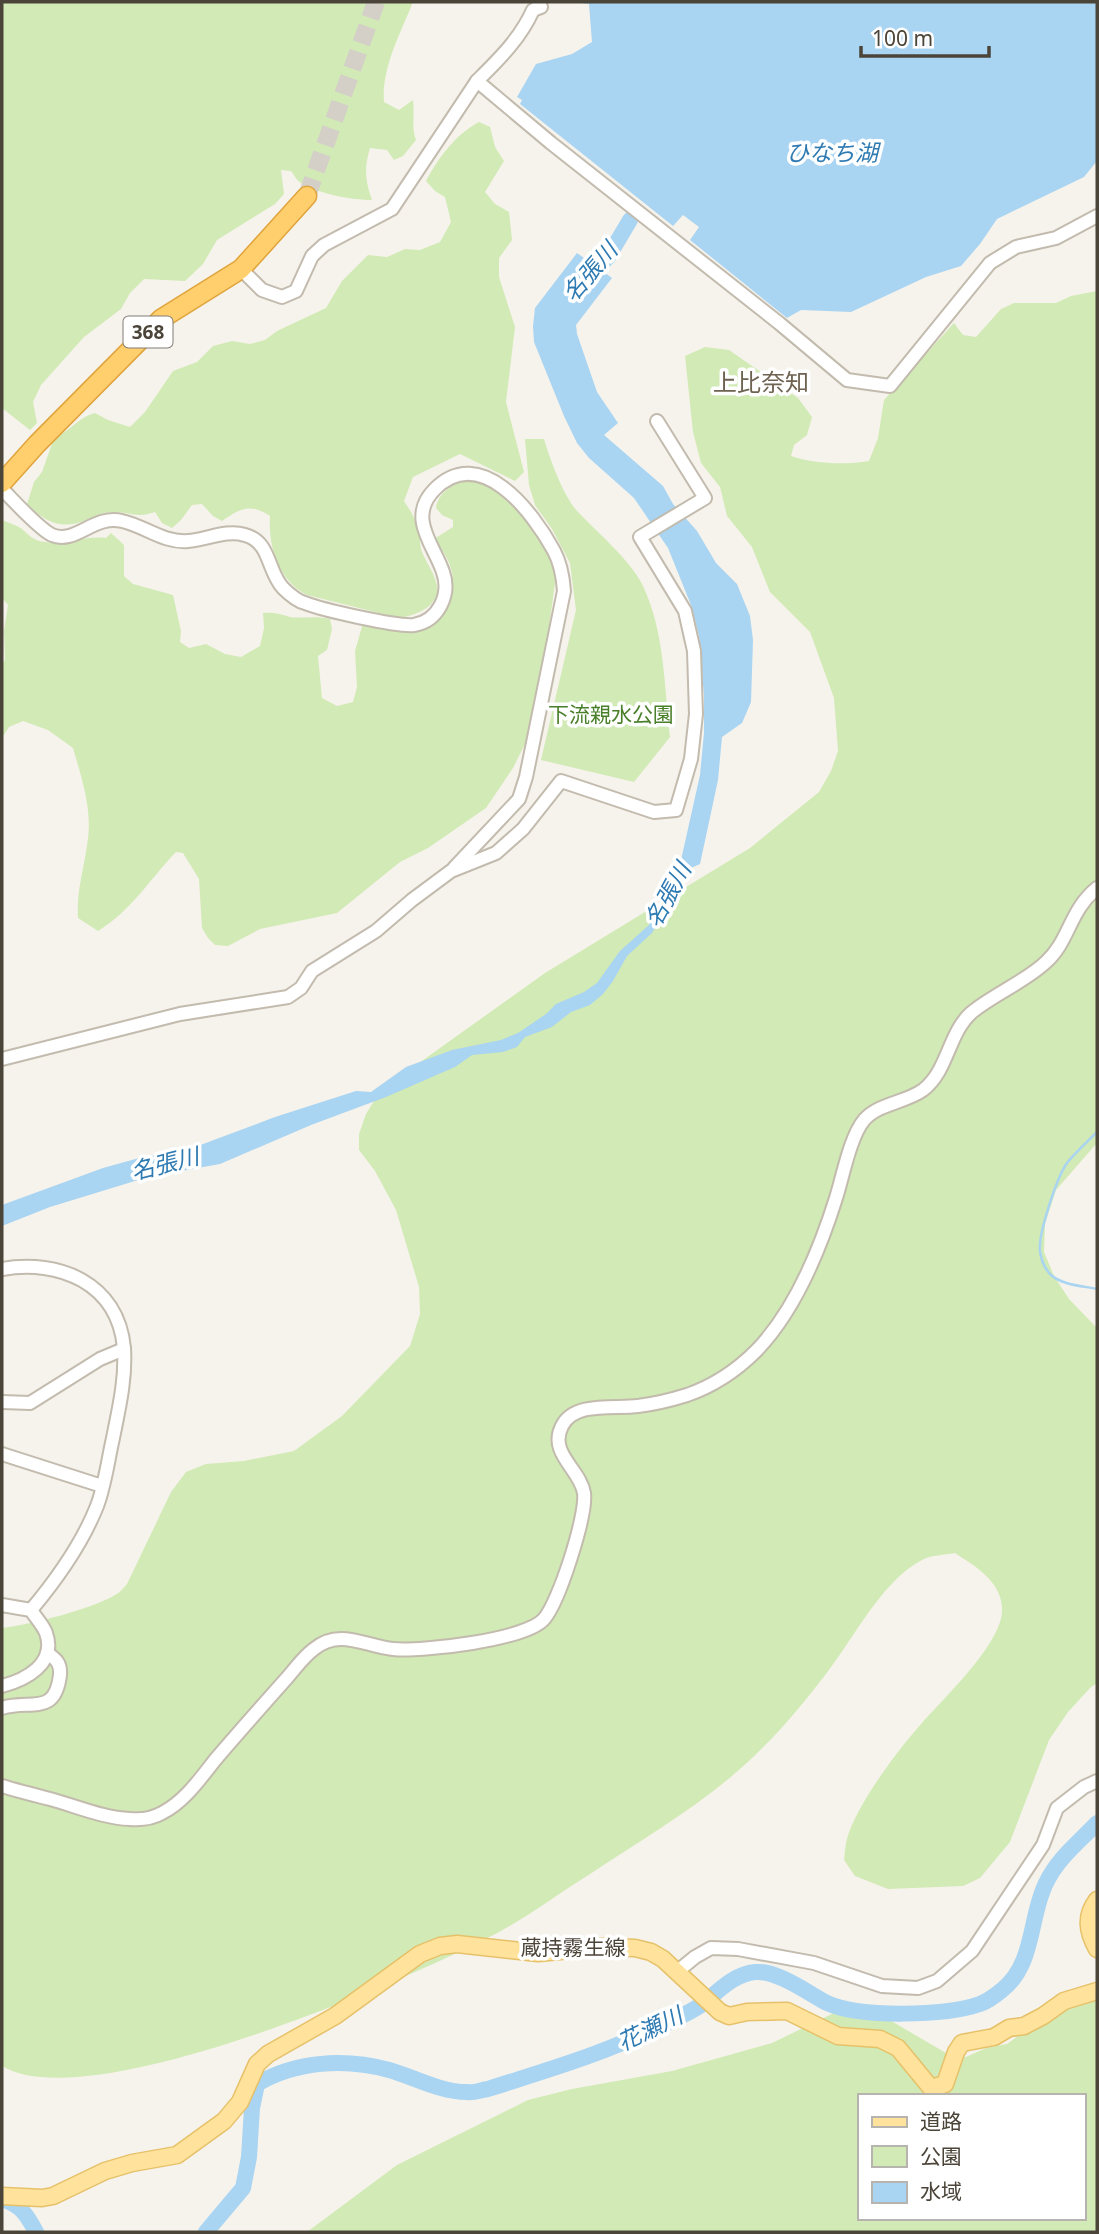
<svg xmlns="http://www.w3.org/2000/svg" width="1099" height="2234" viewBox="0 0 1099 2234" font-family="'Noto Sans','Noto Sans JP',sans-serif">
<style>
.green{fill:#d2eab5;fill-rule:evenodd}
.water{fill:#a9d4f2}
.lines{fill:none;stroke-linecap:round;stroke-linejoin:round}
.stream{stroke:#a9d4f2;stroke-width:2.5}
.river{stroke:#a9d4f2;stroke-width:16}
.highway-tunnel{stroke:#d4d0c8;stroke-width:18;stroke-dasharray:18 9;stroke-linecap:butt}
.minor-casing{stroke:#c2bbae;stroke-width:16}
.major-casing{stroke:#e6c16a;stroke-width:19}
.highway-casing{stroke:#e0a43c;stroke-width:21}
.minor{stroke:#fff;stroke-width:12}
.major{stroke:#ffe39c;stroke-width:16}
.highway{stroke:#ffcf6e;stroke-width:18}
.labels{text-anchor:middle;stroke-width:7;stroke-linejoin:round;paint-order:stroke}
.shield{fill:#fff;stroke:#817c74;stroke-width:2}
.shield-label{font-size:19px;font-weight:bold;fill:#4b4439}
.park-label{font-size:21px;fill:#4a7f2a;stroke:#fff}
.street-label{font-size:21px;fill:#4b4439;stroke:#fff}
.water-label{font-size:23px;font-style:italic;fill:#2e7ab2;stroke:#fff}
.quarter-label{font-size:24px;fill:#6e6250;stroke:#fff}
</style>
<rect width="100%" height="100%" fill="#f6f3ec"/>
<!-- green -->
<g class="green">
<path d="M2 2H413C401 32 381 69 384 102L399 110 413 100C415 114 411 127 416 140L403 156 394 160 387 150 370 148C364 168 365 180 372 200 352 200 319 194 301 183 297 181 294 175 291 171L281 170 284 194 275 204 217 240 203 264 185 281 144 279 130 293 121 309 84 337 41 385 33 402 37 423 30 430 2 408Z"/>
<path d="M479 122 490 127 495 147 504 161 485 192 495 204 509 212 512 240 499 258V277L515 327 506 402 524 472 515 481 460 454 413 477 404 501C410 510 416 520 419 530 421 537 419 545 422 552 426 562 433 571 436 582 443 605 417 615 399 618L307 595C278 580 268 546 270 516 250 503 240 508 222 521L213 516 202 504 192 505 181 520 172 528 162 523 155 512C136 519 129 511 112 512 102 512 94 517 86 520 61 531 44 521 27 504L34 482 42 472 54 438C71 431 77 418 95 413L108 420 130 427 145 412 173 371 197 362 213 346 232 341 250 344 265 340 277 331 326 308 342 281 368 255 387 257 405 249 420 250 440 242 451 222 445 197 435 191 426 181C439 157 455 135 479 122Z"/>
<path d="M1097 291V1143L1056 1190 1045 1224 1044 1252 1054 1276 1069 1299 1097 1328V1683L1090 1688 1068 1712 1049 1740 1010 1842 980 1878 963 1886 888 1889 855 1876 844 1860C845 1853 845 1846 847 1839 855 1807 899 1748 922 1723 944 1698 1000 1645 1002 1612 1004 1583 975 1566 955 1553 945 1555 931 1555 922 1560 885 1579 858 1630 834 1663 804 1704 771 1743 732 1776 688 1813 635 1844 587 1876 558 1894 530 1915 501 1931 413 1978 88 2119 2 2066V1628C29 1625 92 1609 115 1595 120 1593 123 1588 127 1584L171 1492 186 1472 206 1464 244 1461 294 1451 342 1416 410 1346 420 1314 419 1287 396 1210 375 1171 359 1150V1134L366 1114 377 1096 412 1068 545 973 750 848 819 792 831 771 838 751 834 698 810 632 770 592 752 547 727 516 720 487 701 463 693 432 685 356 705 347 729 350 798 398 812 417 807 435 794 445 791 456C814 464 846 465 869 461L878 438 884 400 954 323 963 335 976 337 1001 309 1014 303H1056L1071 296Z"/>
<path d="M525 439H544C550 459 563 496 578 512 597 532 629 559 642 584 665 631 664 686 670 737L634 782 541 760 576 610 570 563 552 529 535 505 529 485Z"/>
<path d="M467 479 495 486 518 508 542 538 552 558 556 576 538 706 528 738 513 768 486 808 428 848 400 862 337 913 260 929 228 946 215 945 208 938 202 928 199 879 183 853 176 852C150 879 131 911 98 931L78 918C76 890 85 866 88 838 92 808 81 776 73 748L48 730 23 721 9 727 2 738V664L5 660 4 631 8 605 2 598V520C8 523 17 525 22 529 30 536 34 541 45 542 66 546 85 535 106 538L111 533 124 545V576L133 584 173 595 181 631 180 642 189 648 206 644 225 654 241 657 260 646 264 628 263 613C274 612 280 614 290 617 303 619 314 615 330 619L332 629 327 650 318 656 322 698 337 706 353 702 357 687 355 651 363 623C382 628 402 636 422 630 444 624 456 593 452 572 449 559 442 549 434 539L453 527V520L442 515 436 508C438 492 453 485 467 479Z"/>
<path d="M1097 1981V2232H307L397 2165 528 2100 572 2089 672 2071 772 2043 838 2011 857 2010 893 2022 946 2053 966 2057 986 2048 1007 2044ZM859 2096H1083V2218H859Z"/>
</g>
<!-- water -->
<g class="water">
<polygon points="573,2 1097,2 1097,161 1084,177 997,219 980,244 961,266 926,277 851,312 801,310 787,318 690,240 699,227 683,215 673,226 520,104 522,100 517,97 536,64 572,54 592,42 589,4"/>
<polygon points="577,253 612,278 576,325 577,334 597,392 618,423 604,435 663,486 673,504 697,531 716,563 737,584 750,616 753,640 751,702 742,723 722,737 718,780 700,864 691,868 652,933 627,956 613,981 603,994 590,1005 571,1012 552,1027 525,1037 517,1047 503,1052 472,1055 455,1067 386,1097 311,1125 220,1164 148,1177 50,1207 2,1226 2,1205 103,1168 139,1158 187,1150 275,1117 356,1091 371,1092 406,1067 452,1050 501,1040 518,1033 546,1014 556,1004 584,992 597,983 620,951 649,925 679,869 700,775 704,733 704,696 699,636 691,605 668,548 634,498 589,458 577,443 564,416 534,342 533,326 535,308"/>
</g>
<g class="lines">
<!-- stream -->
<path class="stream" d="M1097 1132C1087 1142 1076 1152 1067 1163 1057 1177 1038 1234 1040 1251 1041 1259 1045 1269 1051 1275 1062 1285 1083 1286 1097 1289"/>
<!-- river -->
<g class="river">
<polyline points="583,281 608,257 630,220"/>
<path d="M2 2199C21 2205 27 2215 36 2232"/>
<path d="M206 2232 243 2188 249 2157 252 2108 257 2084C296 2061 345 2058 389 2070 414 2077 440 2092 467 2092 474 2093 481 2090 488 2089 544 2071 600 2055 653 2029 669 2022 686 2015 701 2005 717 1993 733 1974 755 1972 777 1970 808 1993 827 2003 860 2018 945 2016 980 2004 988 2001 996 1995 1002 1990 1035 1964 1029 1917 1046 1883 1058 1858 1078 1843 1097 1823"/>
</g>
<!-- highway-tunnel -->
<polyline class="highway-tunnel" points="307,196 376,2"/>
<!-- minor casing -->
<g class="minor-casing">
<g id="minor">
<path d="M477 81C499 59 520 39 533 10L541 7 538 2"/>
<polyline points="241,269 262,290 282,297 296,291 312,256 324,245 392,209 477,81 551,143 779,323 847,380 890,386 990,263 1016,247 1056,238 1097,216"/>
<path d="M2 489C13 500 39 529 52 535 75 545 94 514 122 521 145 526 163 543 188 541 206 540 226 529 245 535 271 542 267 571 283 588 289 594 297 601 305 603 323 610 397 627 414 625 438 621 451 595 443 572 434 545 407 518 434 490 480 442 533 512 554 551 561 564 563 577 564 591L526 777 519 799 454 868"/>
<polyline points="2,1059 180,1014 288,997 301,988 312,971 376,931 412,900 451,871 496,853 523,829 561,781 654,812 676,810 691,759 696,714 694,651 685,611 640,537 705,498 657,421"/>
<path d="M2 1269C59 1259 118 1283 124 1348 126 1379 119 1408 113 1438 108 1460 105 1485 97 1506 82 1544 57 1579 31 1610"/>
<polyline points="2,1402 30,1403 100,1359 124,1349"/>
<polyline points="2,1454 102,1486"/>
<path d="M2 1605 31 1610C35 1617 43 1625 46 1633 57 1664 25 1680 2 1686"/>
<path d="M2 1708C30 1699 55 1717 60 1675 61 1663 56 1659 47 1653"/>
<path d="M2 1786C18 1791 34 1795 50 1799 76 1806 103 1818 130 1819 141 1820 153 1818 162 1813 184 1802 200 1779 215 1760 238 1733 262 1706 286 1679 295 1669 303 1657 314 1649 339 1628 365 1646 393 1649 421 1652 526 1640 544 1619 559 1602 587 1515 584 1493 580 1469 548 1453 562 1426 574 1401 615 1409 638 1406 654 1404 671 1400 687 1395 713 1386 736 1371 756 1351 794 1312 820 1249 836 1198 843 1176 850 1137 864 1120 879 1103 905 1103 923 1090 948 1071 948 1034 971 1013 992 995 1025 982 1046 962 1070 940 1069 911 1097 888"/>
<polyline points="678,1971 695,1957 711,1948 738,1949 814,1963 882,1986 918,1988 937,1981 972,1951 1043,1845 1057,1808 1084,1787 1097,1781"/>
</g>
</g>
<!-- major casing -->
<g class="major-casing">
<g id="major">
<path d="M1097 1900C1085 1916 1087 1931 1097 1949"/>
<polyline points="2,2196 42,2198 53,2196 105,2171 132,2163 177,2155 224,2121 240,2102 257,2064 268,2054 335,2016 420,1954 440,1946 457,1944 538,1953 603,1947 635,1948 651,1952 663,1959 720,2012 729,2016 747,2012 787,2011 838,2036 880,2039 898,2048 931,2088 945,2084 956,2052 962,2043 994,2037 1009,2028 1024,2026 1043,2016 1064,2001 1097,1991"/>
</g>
</g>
<!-- highway casing -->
<g class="highway-casing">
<polyline id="highway" points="2,483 37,444 161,319 241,269 307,196"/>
</g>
<!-- minor -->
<use href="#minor" class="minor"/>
<!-- major -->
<use href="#major" class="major"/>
<!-- highway -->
<use href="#highway" class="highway"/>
</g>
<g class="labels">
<!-- shield labels -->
<rect class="shield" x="123.5" y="316.5" width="49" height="31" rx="5"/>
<g class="shield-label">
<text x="148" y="339">368</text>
</g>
<!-- park labels -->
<g class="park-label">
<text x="611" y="722">下流親水公園</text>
</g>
<!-- street labels -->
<g class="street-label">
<text x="573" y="1955">蔵持霧生線</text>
</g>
<!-- water labels -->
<g class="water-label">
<text x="832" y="161">ひなち湖</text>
<text transform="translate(590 272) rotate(-49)" y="8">名張川</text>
<text transform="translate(668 895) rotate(-61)" y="8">名張川</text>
<text transform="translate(165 1164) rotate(-14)" y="8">名張川</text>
<text transform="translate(650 2029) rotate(-26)" y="8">花瀬川</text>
</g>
<!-- quarter labels -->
<g class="quarter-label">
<text x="761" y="391">上比奈知</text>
</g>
</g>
<!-- border -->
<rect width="1099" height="2234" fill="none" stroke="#4b4439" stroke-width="7"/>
<!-- legend -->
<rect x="858" y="2094" width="228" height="126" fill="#ffffff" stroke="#b7b4b0" stroke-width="2"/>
<rect x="872" y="2117" width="35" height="10" fill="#ffe39c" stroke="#b7b4b0" stroke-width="2"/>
<text x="920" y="2129" font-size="21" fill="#4b4439">道路</text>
<rect x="872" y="2146" width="35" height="21" fill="#d2eab5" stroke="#b7b4b0" stroke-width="2"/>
<text x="920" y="2164" font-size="21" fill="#4b4439">公園</text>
<rect x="872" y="2182" width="35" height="21" fill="#a9d4f2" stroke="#b7b4b0" stroke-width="2"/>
<text x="920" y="2199" font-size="21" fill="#4b4439">水域</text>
<!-- scale -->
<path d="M861 46v10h128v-10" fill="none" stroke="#4b4439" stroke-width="3.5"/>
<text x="872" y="46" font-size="21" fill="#4b4439" stroke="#ffffff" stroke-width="5" paint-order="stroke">100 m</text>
</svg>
